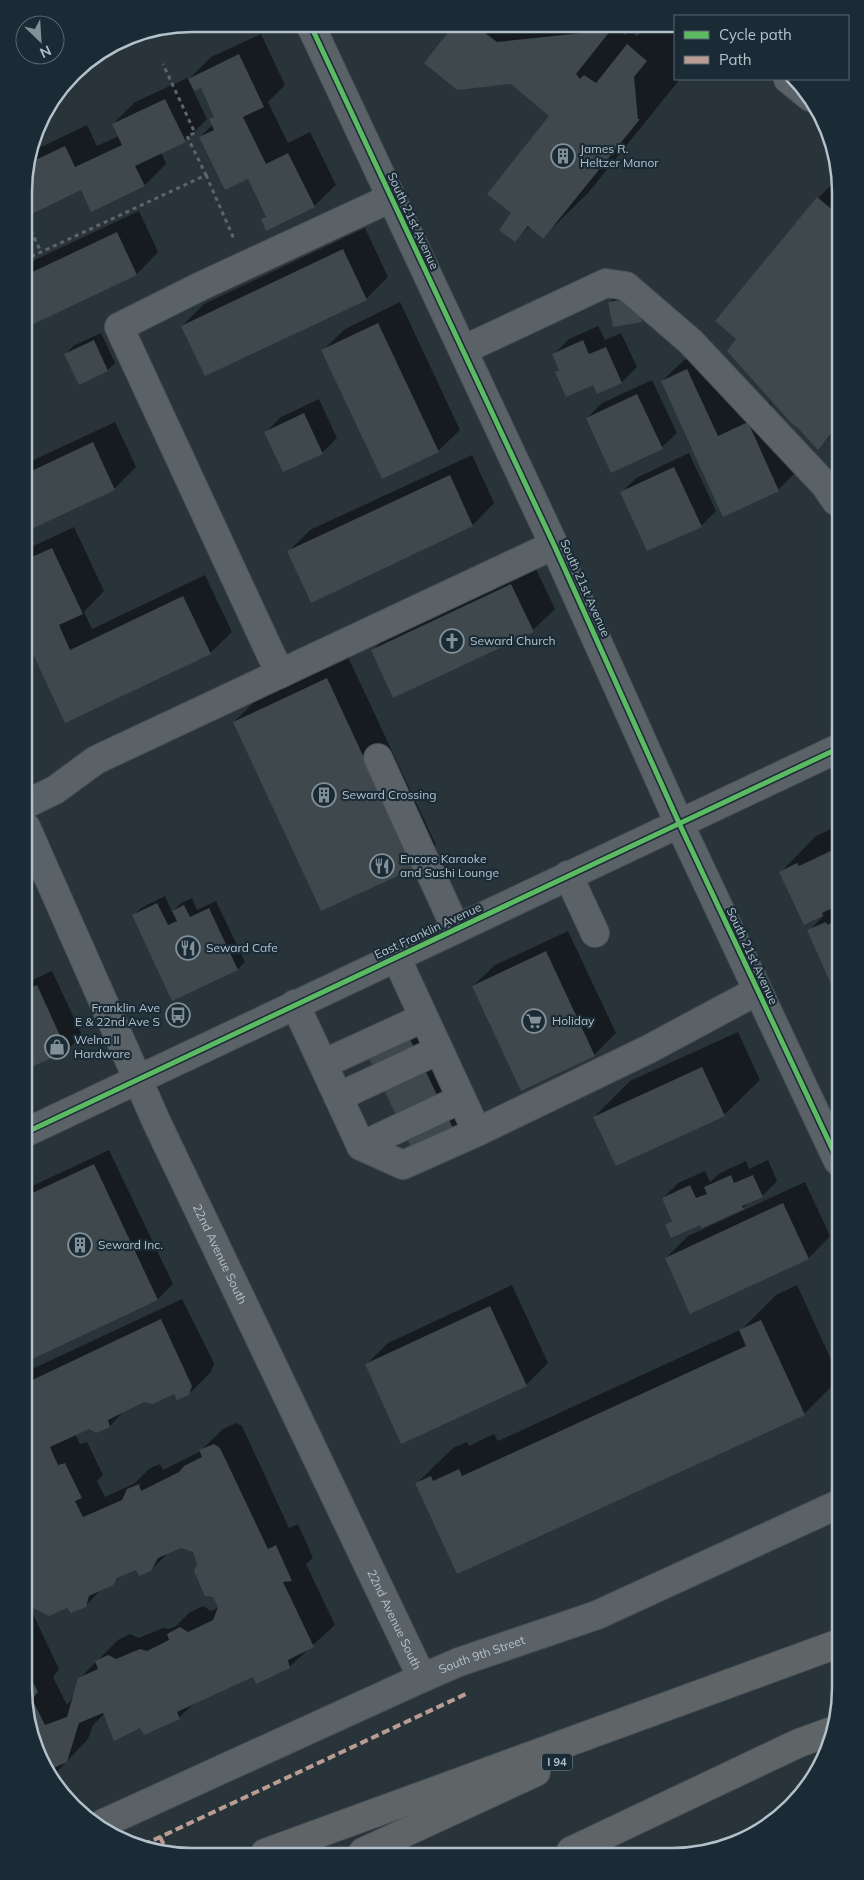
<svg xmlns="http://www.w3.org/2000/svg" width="864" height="1880" viewBox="0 0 864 1880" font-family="Mulish,sans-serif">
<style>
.shadow{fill:#0007}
.building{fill:#3e484d}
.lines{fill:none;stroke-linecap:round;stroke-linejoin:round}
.minor-casing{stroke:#474f54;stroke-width:30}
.highway-casing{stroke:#464f55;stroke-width:30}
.path{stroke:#5c666a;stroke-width:3;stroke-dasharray:4 4;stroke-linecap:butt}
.minor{stroke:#5a6267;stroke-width:28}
.highway{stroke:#5f6467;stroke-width:28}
.quiet{stroke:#b99d93;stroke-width:4;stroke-dasharray:8 4;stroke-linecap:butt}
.cycleway-casing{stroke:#1b2b36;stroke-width:8}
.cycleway{stroke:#5cba63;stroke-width:5}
.labels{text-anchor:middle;stroke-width:4.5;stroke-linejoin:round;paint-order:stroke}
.shield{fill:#1b2b36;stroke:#85949e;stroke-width:1}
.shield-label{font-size:11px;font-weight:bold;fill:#b3c1cb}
.poi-label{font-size:12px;fill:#b3c1cb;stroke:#1b2b36;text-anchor:start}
.street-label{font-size:12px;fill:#b3c1cb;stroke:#1b2b36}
.rim{fill:none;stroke:#b3c1cb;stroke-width:2.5}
</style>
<rect width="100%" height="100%" fill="#29343a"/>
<!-- shadow -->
<g class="shadow">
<polygon points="456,25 621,26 619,29 625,35 630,31 637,36 647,27 675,27 675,79 680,79 588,193 543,237 530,226 514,241 513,213 551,115"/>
<polygon points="261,34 285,85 268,102 288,143 310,132 336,185 314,206 262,220 266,216 248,178 200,137 213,124 211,120 215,115 201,86 193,90 207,119 185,141 161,152 166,164 145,185 81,189 24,181 32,153 35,150 87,125 97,146 119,136 113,124 135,102 187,78 188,80 211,57"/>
<polygon points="835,181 835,431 819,448 738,339 818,198"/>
<polygon points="139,211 158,252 137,274 25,326 24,265"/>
<polygon points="365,228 388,277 366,299 182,326 204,304"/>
<polygon points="617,295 648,314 641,321 610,302"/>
<polygon points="400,302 460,430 438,451 323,350 345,329"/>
<polygon points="598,326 605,340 621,333 637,367 622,382 597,393 593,384 556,372 560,368 554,354 569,339"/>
<polygon points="101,333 115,363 108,370 66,354 73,346"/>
<polygon points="709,348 740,415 770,402 800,468 778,490 724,515 662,381 684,360"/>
<polygon points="652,380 677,433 662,447 587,418 602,403"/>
<polygon points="319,399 337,438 322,453 266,432 281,417"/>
<polygon points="115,422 136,467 114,489 25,531 25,464"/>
<polygon points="689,453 716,511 701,526 621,493 636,478"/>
<polygon points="472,455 494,503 473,525 288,552 310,530"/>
<polygon points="74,527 104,591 84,612 92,629 205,575 232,632 210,653 66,721 26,636 25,550"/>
<polygon points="533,563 555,609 533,630 372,651 394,629"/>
<polygon points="348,657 436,845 414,867 234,722 256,700"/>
<polygon points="833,828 834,831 837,830 837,980 832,982 809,931 825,914 804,923 781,872 816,836"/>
<polygon points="165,896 172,912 181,903 192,898 197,910 216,901 245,962 238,969 134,915 141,908"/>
<polygon points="568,931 616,1033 594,1055 473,986 495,965"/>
<polygon points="52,971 82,1035 67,1050 27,1068 27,974 30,981"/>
<polygon points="416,1028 462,1125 455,1133 369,1054"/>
<polygon points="738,1032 760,1080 724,1115 594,1117 630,1081"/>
<polygon points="109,1150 173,1284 158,1299 28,1359 28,1188"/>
<polygon points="768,1160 777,1181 762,1196 749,1202 743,1208 701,1223 667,1225 673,1219 663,1198 678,1183 705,1171 710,1182 720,1173 746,1161 749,1169"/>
<polygon points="805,1182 830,1236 809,1258 690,1312 666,1258 688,1236"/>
<polygon points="512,1285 548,1363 526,1385 402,1442 366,1365 388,1343"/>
<polygon points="797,1285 839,1377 839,1379 804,1414 458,1572 417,1483 453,1448 467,1442 469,1446 494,1434 498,1441 742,1329 776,1295"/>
<polygon points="182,1299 214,1363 211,1372 189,1394 174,1393 144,1400 126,1409 110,1426 96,1432 89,1427 75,1434 80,1444 87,1442 103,1475 97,1481 105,1497 135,1483 150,1468 160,1464 163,1470 199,1452 223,1429 236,1423 242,1426 289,1528 298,1524 313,1558 306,1564 335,1625 289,1667 254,1676 195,1702 179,1718 141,1727 104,1714 93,1725 88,1739 51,1778 30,1732 29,1613 33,1614 59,1669 53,1677 67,1705 72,1699 79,1679 118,1640 130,1634 139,1638 163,1628 169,1629 176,1626 190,1612 203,1606 211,1611 219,1607 194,1551 181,1546 169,1552 151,1570 137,1568 122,1574 112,1584 102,1589 85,1606 68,1607 29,1605 28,1371"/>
</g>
<!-- building -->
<g class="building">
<polygon points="454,25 476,26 497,42 611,30 576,74 580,79 584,75 596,83 627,44 647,61 634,77 638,119 640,119 543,239 528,226 515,242 499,230 511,213 487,194 549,116 511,84 457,90 424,63"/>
<polygon points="239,54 264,107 243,117 266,164 288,153 315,207 266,231 261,219 266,217 248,179 225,190 199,137 214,130 209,119 214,117 201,88 194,91 188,79"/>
<polygon points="165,99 186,142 135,166 145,186 91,212 81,190 32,214 24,198 24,181 29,163 65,146 75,167 122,145 112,124"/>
<polygon points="817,197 835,212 835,429 818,450 798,428 792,424 727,351 736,339 715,321"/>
<polygon points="117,232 137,275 25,328 24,276"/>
<polygon points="343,249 367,300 205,376 181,326"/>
<polygon points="637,297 642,322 613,327 608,302"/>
<polygon points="378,323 439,452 382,479 321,350"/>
<polygon points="94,340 108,371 79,385 64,354"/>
<polygon points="583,340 589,354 606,347 622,383 597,394 593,385 566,397 555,372 559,370 552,354"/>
<polygon points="687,369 718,436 748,422 779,491 723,517 661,381"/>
<polygon points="637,394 663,449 611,473 586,418"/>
<polygon points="304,413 323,454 283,472 264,432"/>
<polygon points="93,442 115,490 25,532 25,474"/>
<polygon points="674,467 702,527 647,551 620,492"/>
<polygon points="450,475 473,526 311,603 287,551"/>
<polygon points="52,548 83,614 59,625 70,650 183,596 211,654 65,723 26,639 25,560"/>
<polygon points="511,584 534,632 393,698 371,650"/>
<polygon points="327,678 415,868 321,911 233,722"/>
<polygon points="837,848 837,906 822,913 823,916 804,925 779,872 797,863 799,866"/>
<polygon points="157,903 168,925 177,921 172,911 184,905 190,917 209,908 238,970 172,1001 132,915"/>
<polygon points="837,920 837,981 831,984 807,930 826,922 827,925"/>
<polygon points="546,951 595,1056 521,1091 472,986"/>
<polygon points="37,985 67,1051 27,1069 27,990"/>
<polygon points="408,1035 456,1134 414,1153 367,1054"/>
<polygon points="702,1067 725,1116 616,1166 593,1117"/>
<polygon points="94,1164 158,1300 28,1361 28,1195"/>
<polygon points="731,1175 734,1183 753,1175 763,1197 742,1206 744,1209 702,1228 700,1225 671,1238 665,1225 672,1221 662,1198 690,1185 696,1198 707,1194 704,1187"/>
<polygon points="783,1203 809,1259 690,1314 665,1258"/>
<polygon points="490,1306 527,1386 401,1444 365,1364"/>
<polygon points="161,1319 192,1386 189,1395 177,1400 174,1394 153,1404 144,1402 108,1420 110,1427 96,1433 89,1429 50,1447 58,1465 65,1463 82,1498 75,1501 83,1517 122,1500 127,1489 139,1484 141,1491 179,1472 184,1466 202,1457 199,1450 214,1444 220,1448 268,1549 276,1545 292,1581 283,1582 314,1647 288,1660 290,1668 256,1684 253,1677 177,1712 180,1719 144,1735 140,1728 114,1741 103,1713 79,1723 67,1762 47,1771 30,1732 29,1674 38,1692 32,1699 45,1725 67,1717 78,1678 98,1669 95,1661 108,1655 116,1659 140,1649 147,1651 169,1640 167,1634 180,1627 188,1632 213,1620 218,1607 213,1597 205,1596 194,1571 197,1564 193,1552 181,1548 158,1558 151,1571 139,1576 136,1570 117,1578 113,1585 89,1596 86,1607 71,1613 67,1608 49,1616 29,1606 29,1575 32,1574 29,1568 28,1382"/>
<polygon points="761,1320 805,1415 457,1574 415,1483 431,1476 433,1481 459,1469 462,1476 746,1346 739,1330"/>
</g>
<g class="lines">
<!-- minor casing -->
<g class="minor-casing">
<g id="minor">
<polyline points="310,24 554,545 679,823 838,1161"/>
<polyline points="788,79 810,97"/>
<polyline points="463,350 606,283 626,286 691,342 825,485 836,501"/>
<polyline points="280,674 119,327 201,286 391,198"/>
<polyline points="378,758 456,929"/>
<polyline points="26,804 55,790 96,760 554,545"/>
<path id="s1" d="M26 827 157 1123 422 1678"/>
<polyline points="568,875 595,933"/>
<polyline points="396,957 477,1132"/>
<polyline points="295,1004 361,1146 403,1165 477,1132 649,1049 757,991"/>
<polyline points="323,1064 423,1018"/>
<polyline points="338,1097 439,1050"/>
<polyline points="27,1132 837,749"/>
<polyline points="361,1146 461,1099"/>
<path id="s2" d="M102 1824 422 1678 459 1662 597 1615 839 1504"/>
</g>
</g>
<!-- highway casing -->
<g class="highway-casing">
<g id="highway">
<polyline points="571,1851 799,1743 832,1731"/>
<polyline points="363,1852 536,1772"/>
<polyline points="265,1853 840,1643"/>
</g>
</g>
<!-- path -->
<g class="path">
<polyline points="206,175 234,239"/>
<polyline points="24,216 41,252"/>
<polyline points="24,260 206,175 187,136 195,133 163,64"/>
</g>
<!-- minor -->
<use href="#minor" class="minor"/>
<!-- highway -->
<use href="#highway" class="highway"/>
<!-- quiet -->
<g class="quiet">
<polyline points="160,1837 168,1853"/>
<polyline points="143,1845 468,1693"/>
</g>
<!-- cycleway casing -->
<g class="cycleway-casing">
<g id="cycleway">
<polyline points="310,24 554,545 679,823 838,1161"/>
<polyline points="27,1132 837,749"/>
</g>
</g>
<!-- cycleway -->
<use href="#cycleway" class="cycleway"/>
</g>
<!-- icons -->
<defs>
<g id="building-ring" transform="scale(1.25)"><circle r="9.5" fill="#1b2b36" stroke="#839098" stroke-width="1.5"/><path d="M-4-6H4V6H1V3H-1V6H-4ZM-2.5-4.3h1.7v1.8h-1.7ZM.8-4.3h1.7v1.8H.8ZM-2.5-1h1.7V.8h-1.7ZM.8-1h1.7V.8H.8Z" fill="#839098"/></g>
<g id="church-ring" transform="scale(1.25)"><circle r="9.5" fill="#1b2b36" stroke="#839098" stroke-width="1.5"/><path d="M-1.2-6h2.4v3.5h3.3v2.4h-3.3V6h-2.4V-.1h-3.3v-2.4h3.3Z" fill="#839098"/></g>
<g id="restaurant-ring" transform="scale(1.25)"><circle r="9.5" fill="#1b2b36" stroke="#839098" stroke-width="1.5"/><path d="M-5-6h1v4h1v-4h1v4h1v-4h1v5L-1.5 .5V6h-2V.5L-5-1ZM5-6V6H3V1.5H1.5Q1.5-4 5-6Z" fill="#839098"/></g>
<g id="bus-ring" transform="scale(1.25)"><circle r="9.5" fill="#1b2b36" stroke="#839098" stroke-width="1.5"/><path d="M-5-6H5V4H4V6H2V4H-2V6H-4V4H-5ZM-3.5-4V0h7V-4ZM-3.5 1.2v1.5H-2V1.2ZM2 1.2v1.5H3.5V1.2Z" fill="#839098"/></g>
<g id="supermarket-ring" transform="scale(1.25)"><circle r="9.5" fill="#1b2b36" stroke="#839098" stroke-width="1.5"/><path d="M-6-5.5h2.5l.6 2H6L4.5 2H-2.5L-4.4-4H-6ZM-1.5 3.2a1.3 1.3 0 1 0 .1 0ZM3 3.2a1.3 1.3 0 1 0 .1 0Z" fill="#839098"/></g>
<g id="shop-ring" transform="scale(1.25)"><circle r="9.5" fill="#1b2b36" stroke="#839098" stroke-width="1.5"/><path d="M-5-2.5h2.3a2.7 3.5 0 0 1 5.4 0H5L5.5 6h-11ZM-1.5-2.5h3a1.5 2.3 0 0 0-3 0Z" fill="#839098"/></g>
</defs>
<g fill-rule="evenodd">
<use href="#building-ring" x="563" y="156"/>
<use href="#church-ring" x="452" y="641"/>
<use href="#building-ring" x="324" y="795"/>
<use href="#restaurant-ring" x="382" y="866"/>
<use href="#restaurant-ring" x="188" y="948"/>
<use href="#bus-ring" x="178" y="1015"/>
<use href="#supermarket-ring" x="534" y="1021"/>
<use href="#shop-ring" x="57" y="1047"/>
<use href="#building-ring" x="80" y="1245"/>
</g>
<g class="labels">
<!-- shield labels -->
<rect class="shield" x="542" y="1753.5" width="30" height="17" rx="4"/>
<g class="shield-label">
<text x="557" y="1766">I 94</text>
</g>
<!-- poi labels -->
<g class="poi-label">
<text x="580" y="153">James R.<tspan x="580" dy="14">Heltzer Manor</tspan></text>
<text x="470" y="645">Seward Church</text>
<text x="342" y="799">Seward Crossing</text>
<text x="400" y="863">Encore Karaoke<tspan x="400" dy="14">and Sushi Lounge</tspan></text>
<text x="206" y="952">Seward Cafe</text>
<text x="160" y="1012" text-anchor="end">Franklin Ave<tspan x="160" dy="14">E &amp; 22nd Ave S</tspan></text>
<text x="552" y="1025">Holiday</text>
<text x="74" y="1044">Welna II<tspan x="74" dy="14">Hardware</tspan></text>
<text x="98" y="1249">Seward Inc.</text>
</g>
<!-- street labels -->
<g class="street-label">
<text transform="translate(413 221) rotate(65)" y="4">South 21st Avenue</text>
<text transform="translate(585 588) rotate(66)" y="4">South 21st Avenue</text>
<text transform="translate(428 931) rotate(-25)" y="4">East Franklin Avenue</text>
<text transform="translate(752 956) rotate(65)" y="4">South 21st Avenue</text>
<text dy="4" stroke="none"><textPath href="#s1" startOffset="469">22nd Avenue South</textPath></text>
<text dy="4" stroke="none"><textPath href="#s1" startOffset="874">22nd Avenue South</textPath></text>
<text dy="4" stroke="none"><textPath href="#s2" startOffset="416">South 9th Street</textPath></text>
</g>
</g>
<!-- crop -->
<path d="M0 0H864V1880H0ZM192 32H672A160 160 0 0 1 832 192V1688A160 160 0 0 1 672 1848H192A160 160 0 0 1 32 1688V192A160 160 0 0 1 192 32Z" fill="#1b2b36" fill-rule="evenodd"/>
<path class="rim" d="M192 32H672A160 160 0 0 1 832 192V1688A160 160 0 0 1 672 1848H192A160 160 0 0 1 32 1688V192A160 160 0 0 1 192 32Z"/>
<!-- legend -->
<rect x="674" y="15" width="175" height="65" fill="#1b2b36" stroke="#586772"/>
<rect x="684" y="31" width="25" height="8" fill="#5cba63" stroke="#586772"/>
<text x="719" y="40" font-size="15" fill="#b3c1cb">Cycle path</text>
<rect x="684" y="56" width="25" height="8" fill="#b99d93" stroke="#586772"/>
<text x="719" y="65" font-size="15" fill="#b3c1cb">Path</text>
<!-- north arrow -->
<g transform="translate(40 40) rotate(155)"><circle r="24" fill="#1b2b36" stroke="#586772"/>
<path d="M0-4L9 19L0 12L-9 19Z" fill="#839098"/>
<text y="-8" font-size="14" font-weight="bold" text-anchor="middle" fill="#b3c1cb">N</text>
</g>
</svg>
